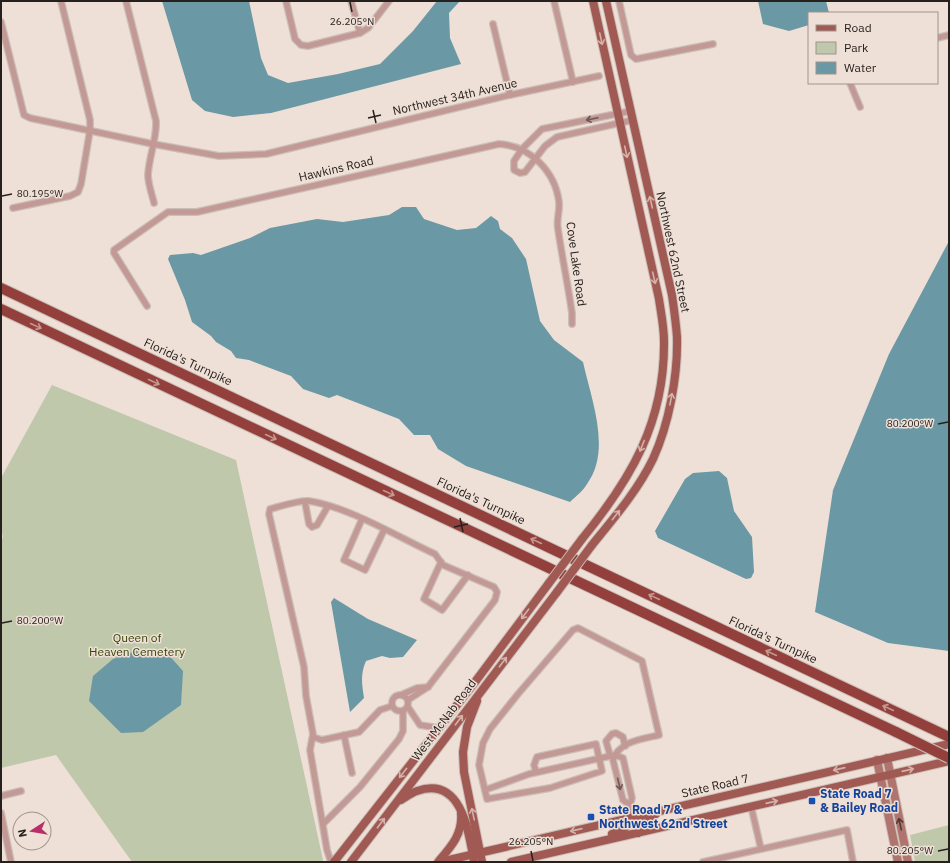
<svg xmlns="http://www.w3.org/2000/svg" width="950" height="863" viewBox="0 0 950 863" font-family="'IBM Plex Sans',sans-serif">
<style>
.green{fill:#bfc8ab}
.water{fill:#6a98a4}
.lines{fill:none;stroke-linecap:round;stroke-linejoin:round}
.street-casing{stroke:#cbbeb6;stroke-width:8}
.secondary-casing{stroke:#cbbeb6;stroke-width:10}
.primary-casing{stroke:#cbbeb6;stroke-width:10}
.highway-casing{stroke:#cbbeb6;stroke-width:12}
.street{stroke:#c29995;stroke-width:5.5}
.secondary{stroke:#b0746f;stroke-width:8}
.primary{stroke:#a15954;stroke-width:8}
.highway{stroke:#93403d;stroke-width:10}
.primary-bridge-casing{stroke:#cbbeb6;stroke-width:10;stroke-linecap:butt}
.highway-bridge-casing{stroke:#cbbeb6;stroke-width:12;stroke-linecap:butt}
.primary-bridge{stroke:#a15954;stroke-width:8}
.highway-bridge{stroke:#93403d;stroke-width:10}
.oneway{stroke:#d4b1a9}
.oneway2{stroke:#6d5754}
.oneway3{stroke:#c69892}
.oneway4{stroke:#503a36}
.ticks{fill:none;stroke:#27211e;stroke-width:1.5}
.transit-dot{fill:#1a4fb4;stroke:#efe0d7;stroke-width:1.5}
.labels{text-anchor:middle;stroke-width:3;stroke-linejoin:round;paint-order:stroke}
.street-label{font-size:12px;fill:#27211e;stroke:#efe0d7}
.park-label{font-size:12px;fill:#364305;stroke:#efe0d7}
.transit-label{font-size:12px;font-weight:bold;fill:#164399;stroke:#efe0d7;text-anchor:start}
.ticks-label{font-size:10px;text-anchor:middle;fill:#27211e;stroke:#efe0d7;stroke-width:3;stroke-linejoin:round;paint-order:stroke}
</style>
<rect width="100%" height="100%" fill="#efe0d7"/>
<!-- green -->
<g class="green">
<polygon points="52,385 236,460 323,860 322,862 132,862 56,755 1,768 1,539 3,538 1,526 1,478"/>
<polygon points="949,825 949,862 915,862 910,835"/>
</g>
<!-- water -->
<g class="water">
<polygon points="162,1 249,1 261,58 268,75 288,83 338,74 380,64 413,31 437,1 460,1 449,13 450,38 461,64 271,113 233,117 205,111 192,100"/>
<polygon points="758,1 826,1 829,13 809,13 809,25 789,31 763,24"/>
<path d="M402 207H416L424 219 457 230 476 228 491 216 498 221 500 229 512 238 526 259 540 321 554 340 583 362C591 399 612 450 587 484 583 491 576 496 570 502L466 466 438 449 430 435H414L399 419 337 395 329 398 303 389 291 376 249 360 236 358 231 351 216 342 211 336 192 322 185 300 168 259 170 255 193 253 201 255 250 238 270 228 317 219 343 222 389 215Z"/>
<polygon points="949,241 949,651 888,643 815,612 833,490 889,354"/>
<polygon points="719,471 727,478 734,511 752,537 754,572 751,578 746,579 658,538 655,531 685,479 693,473"/>
<path d="M334 598 368 619 417 640 403 657 390 658 382 656 366 661C360 674 362 685 364 698L350 712 331 602Z"/>
<polygon points="141,649 166,652 183,671 181,705 143,732 121,733 89,701 93,676 113,659"/>
</g>
<g class="lines">
<!-- street casing -->
<g class="street-casing">
<g id="street">
<path d="M126 1 156 121C157 139 149 156 148 175 148 184 152 194 154 203"/>
<polyline points="286,1 295,39 301,45 308,46 360,33 368,28 389,1"/>
<polyline points="351,1 360,33"/>
<polyline points="554,1 573,82"/>
<polyline points="619,1 631,55 636,59 713,44"/>
<polyline points="1,22 24,115 30,118 153,144 219,156 266,154 510,95 599,76"/>
<polyline points="493,24 510,95"/>
<polyline points="937,38 949,35"/>
<polyline points="850,83 860,107"/>
<polyline points="631,111 542,129 522,149 514,161 514,170 520,173 525,172 545,146 557,137 633,120"/>
<polyline points="13,208 70,196 78,192 81,184 90,130 90,120 61,1"/>
<path d="M147 306 114 253V250L168 212H197L499 144C530 146 555 171 559 202 560 211 556 221 558 229 562 257 568 285 572 313V324"/>
<polyline points="305,502 309,524 312,527 317,525 328,506"/>
<polyline points="362,519 344,560 365,570 384,530"/>
<polyline points="441,562 424,599 442,610 468,575"/>
<circle cx="400" cy="703" r="8"/>
<polyline points="401,695 417,688 428,687"/>
<polyline points="408,707 420,725 438,728"/>
<polyline points="344,735 352,773"/>
<polyline points="313,737 322,740 359,732 380,710 392,706"/>
<polyline points="610,755 606,741 612,734 616,733 623,737 625,746"/>
<path d="M536 772 534 765 537 757 596 744 602 771 550 788 487 799 479 765 483 743 490 729 518 694 573 630 578 628 642 661 659 735C642 739 619 741 613 760L623 800 630 805"/>
<polyline points="485,790 529,774 615,755 623,758 632,798 630,805 633,817"/>
<polyline points="1,796 21,791"/>
<polyline points="751,806 761,849"/>
<polyline points="1,813 11,862"/>
<polyline points="323,824 360,787 399,739 403,731 403,711"/>
<path d="M331 862 327 850 310 750 313 734 306 696 304 667 269 514 270 509C282 506 298 500 309 501 349 507 398 537 435 554L443 565 494 587 497 592 495 600 428 687 408 700"/>
<polyline points="703,862 847,830 853,862"/>
</g>
</g>
<!-- secondary casing -->
<g class="secondary-casing">
<g id="secondary">
<polyline points="887,758 908,862"/>
<polyline points="877,760 898,862"/>
</g>
</g>
<!-- primary casing -->
<g class="primary-casing">
<g id="primary">
<path d="M582 539C631 479 665 422 664 341 664 327 661 313 659 299L593 1"/>
<path d="M592 545C614 518 638 490 653 459 669 424 678 376 677 337 676 323 674 309 672 295L606 1"/>
<polyline points="477,701 467,727 463,752 464,772 482,862"/>
<path d="M401 800C406 797 411 793 417 791 462 775 469 833 474 862"/>
<polyline points="638,833 647,819 656,814"/>
<path d="M612 834C622 830 629 828 633 817"/>
<polyline points="334,862 475,682 549,583"/>
<polyline points="351,862 557,592"/>
<path d="M438 862C451 847 463 834 461 813"/>
<polyline points="440,862 949,744"/>
<polyline points="511,862 949,761"/>
</g>
</g>
<!-- highway casing -->
<g class="highway-casing">
<g id="highway">
<polyline points="1,288 949,737"/>
<polyline points="1,309 896,732"/>
</g>
</g>
<!-- street -->
<use href="#street" class="street"/>
<!-- secondary -->
<use href="#secondary" class="secondary"/>
<!-- primary -->
<use href="#primary" class="primary"/>
<!-- highway -->
<use href="#highway" class="highway"/>
<!-- primary-bridge casing -->
<g class="primary-bridge-casing">
<g id="primary-bridge">
<polyline points="549,583 582,539"/>
<polyline points="557,592 592,545"/>
</g>
</g>
<!-- highway-bridge casing -->
<g class="highway-bridge-casing">
<polyline id="highway-bridge" points="896,732 949,758"/>
</g>
<!-- primary-bridge -->
<use href="#primary-bridge" class="primary-bridge"/>
<!-- highway-bridge -->
<use href="#highway-bridge" class="highway-bridge"/>
</g>
<!-- one-way arrows -->
<defs><path id="oneway-shaft" d="M-6 0H5M1.5-3L5.5 0L1.5 3" fill="none" stroke-width="1.6" stroke-linecap="round" stroke-linejoin="round"/></defs>
<g class="oneway">
<use href="#oneway-shaft" transform="translate(601 39) rotate(78)"/>
<use href="#oneway-shaft" transform="translate(626 152) rotate(78)"/>
<use href="#oneway-shaft" transform="translate(651 202) rotate(-103)"/>
<use href="#oneway-shaft" transform="translate(654 278) rotate(77)"/>
<use href="#oneway-shaft" transform="translate(671 399) rotate(-79)"/>
<use href="#oneway-shaft" transform="translate(642 446) rotate(112)"/>
<use href="#oneway-shaft" transform="translate(616 515) rotate(-52)"/>
<use href="#oneway-shaft" transform="translate(525 614) rotate(127)"/>
<use href="#oneway-shaft" transform="translate(503 662) rotate(-53)"/>
<use href="#oneway-shaft" transform="translate(459 720) rotate(-53)"/>
<use href="#oneway-shaft" transform="translate(839 769) rotate(167)"/>
<use href="#oneway-shaft" transform="translate(908 770) rotate(-13)"/>
<use href="#oneway-shaft" transform="translate(403 773) rotate(128)"/>
<use href="#oneway-shaft" transform="translate(772 802) rotate(-13)"/>
<use href="#oneway-shaft" transform="translate(473 814) rotate(-102)"/>
<use href="#oneway-shaft" transform="translate(381 823) rotate(-53)"/>
<use href="#oneway-shaft" transform="translate(576 830) rotate(167)"/>
</g>
<g class="oneway2">
<use href="#oneway-shaft" transform="translate(592 119) rotate(168)"/>
<use href="#oneway-shaft" transform="translate(619 784) rotate(76)"/>
</g>
<g class="oneway3">
<use href="#oneway-shaft" transform="translate(36 326) rotate(25)"/>
<use href="#oneway-shaft" transform="translate(154 382) rotate(25)"/>
<use href="#oneway-shaft" transform="translate(271 437) rotate(25)"/>
<use href="#oneway-shaft" transform="translate(389 493) rotate(25)"/>
<use href="#oneway-shaft" transform="translate(536 541) rotate(-155)"/>
<use href="#oneway-shaft" transform="translate(654 597) rotate(-155)"/>
<use href="#oneway-shaft" transform="translate(771 653) rotate(-155)"/>
<use href="#oneway-shaft" transform="translate(888 708) rotate(-155)"/>
</g>
<use class="oneway4" href="#oneway-shaft" transform="translate(900 824) rotate(-102)"/>
<!-- ticks -->
<path class="ticks" d="M350 2 352 12M373 110 376 123M368 118 381 115M2 196 12 194M938 424 948 422M460 518 463 532M454 527 468 524M2 623 12 621M531 851 533 861M938 851 948 849"/>
<!-- markers -->
<g class="transit-dot">
<rect x="808" y="797" width="8" height="8" rx="2"/>
<rect x="587" y="813" width="8" height="8" rx="2"/>
</g>
<g class="labels">
<!-- street labels -->
<g class="street-label">
<text transform="translate(455 97) rotate(-13)" y="4">Northwest 34th Avenue</text>
<text transform="translate(336 169) rotate(-13)" y="4">Hawkins Road</text>
<text transform="translate(673 252) rotate(78)" y="4">Northwest 62nd Street</text>
<text transform="translate(576 264) rotate(82)" y="4">Cove Lake Road</text>
<text transform="translate(188 362) rotate(25)" y="4">Florida's Turnpike</text>
<text transform="translate(481 501) rotate(25)" y="4">Florida's Turnpike</text>
<text transform="translate(773 640) rotate(25)" y="4">Florida's Turnpike</text>
<text transform="translate(444 720) rotate(-53)" y="4">West McNab Road</text>
<text transform="translate(715 786) rotate(-13)" y="4">State Road 7</text>
</g>
<!-- park labels -->
<g class="park-label">
<text x="137" y="642">Queen of<tspan x="137" dy="14">Heaven Cemetery</tspan></text>
</g>
<!-- transit labels -->
<g class="transit-label">
<text x="820" y="798">State Road 7<tspan x="820" dy="14">&amp; Bailey Road</tspan></text>
<text x="599" y="814">State Road 7 &amp;<tspan x="599" dy="14">Northwest 62nd Street</tspan></text>
</g>
</g>
<g class="ticks-label">
<text x="352" y="25">26.205°N</text>
<text x="40" y="197">80.195°W</text>
<text x="910" y="427">80.200°W</text>
<text x="40" y="624">80.200°W</text>
<text x="531" y="845">26.205°N</text>
<text x="910" y="854">80.205°W</text>
</g>
<!-- border -->
<rect width="950" height="863" fill="none" stroke="#27211e" stroke-width="4"/>
<!-- legend -->
<rect x="808" y="12" width="130" height="72" fill="#efe0d7" stroke="#9f948d"/>
<rect x="816" y="25" width="20" height="6" fill="#a15954" stroke="#9f948d"/>
<text x="844" y="32" font-size="12" fill="#27211e">Road</text>
<rect x="816" y="42" width="20" height="12" fill="#bfc8ab" stroke="#9f948d"/>
<text x="844" y="52" font-size="12" fill="#27211e">Park</text>
<rect x="816" y="62" width="20" height="12" fill="#6a98a4" stroke="#9f948d"/>
<text x="844" y="72" font-size="12" fill="#27211e">Water</text>
<!-- north arrow -->
<g transform="translate(32 831) rotate(258)"><circle r="19" fill="#efe0d7" stroke="#9f948d"/>
<path d="M0-3L7 15L0 10L-7 15Z" fill="#b92e66"/>
<text y="-6" font-size="11" font-weight="bold" text-anchor="middle" fill="#27211e">N</text>
</g>
</svg>
